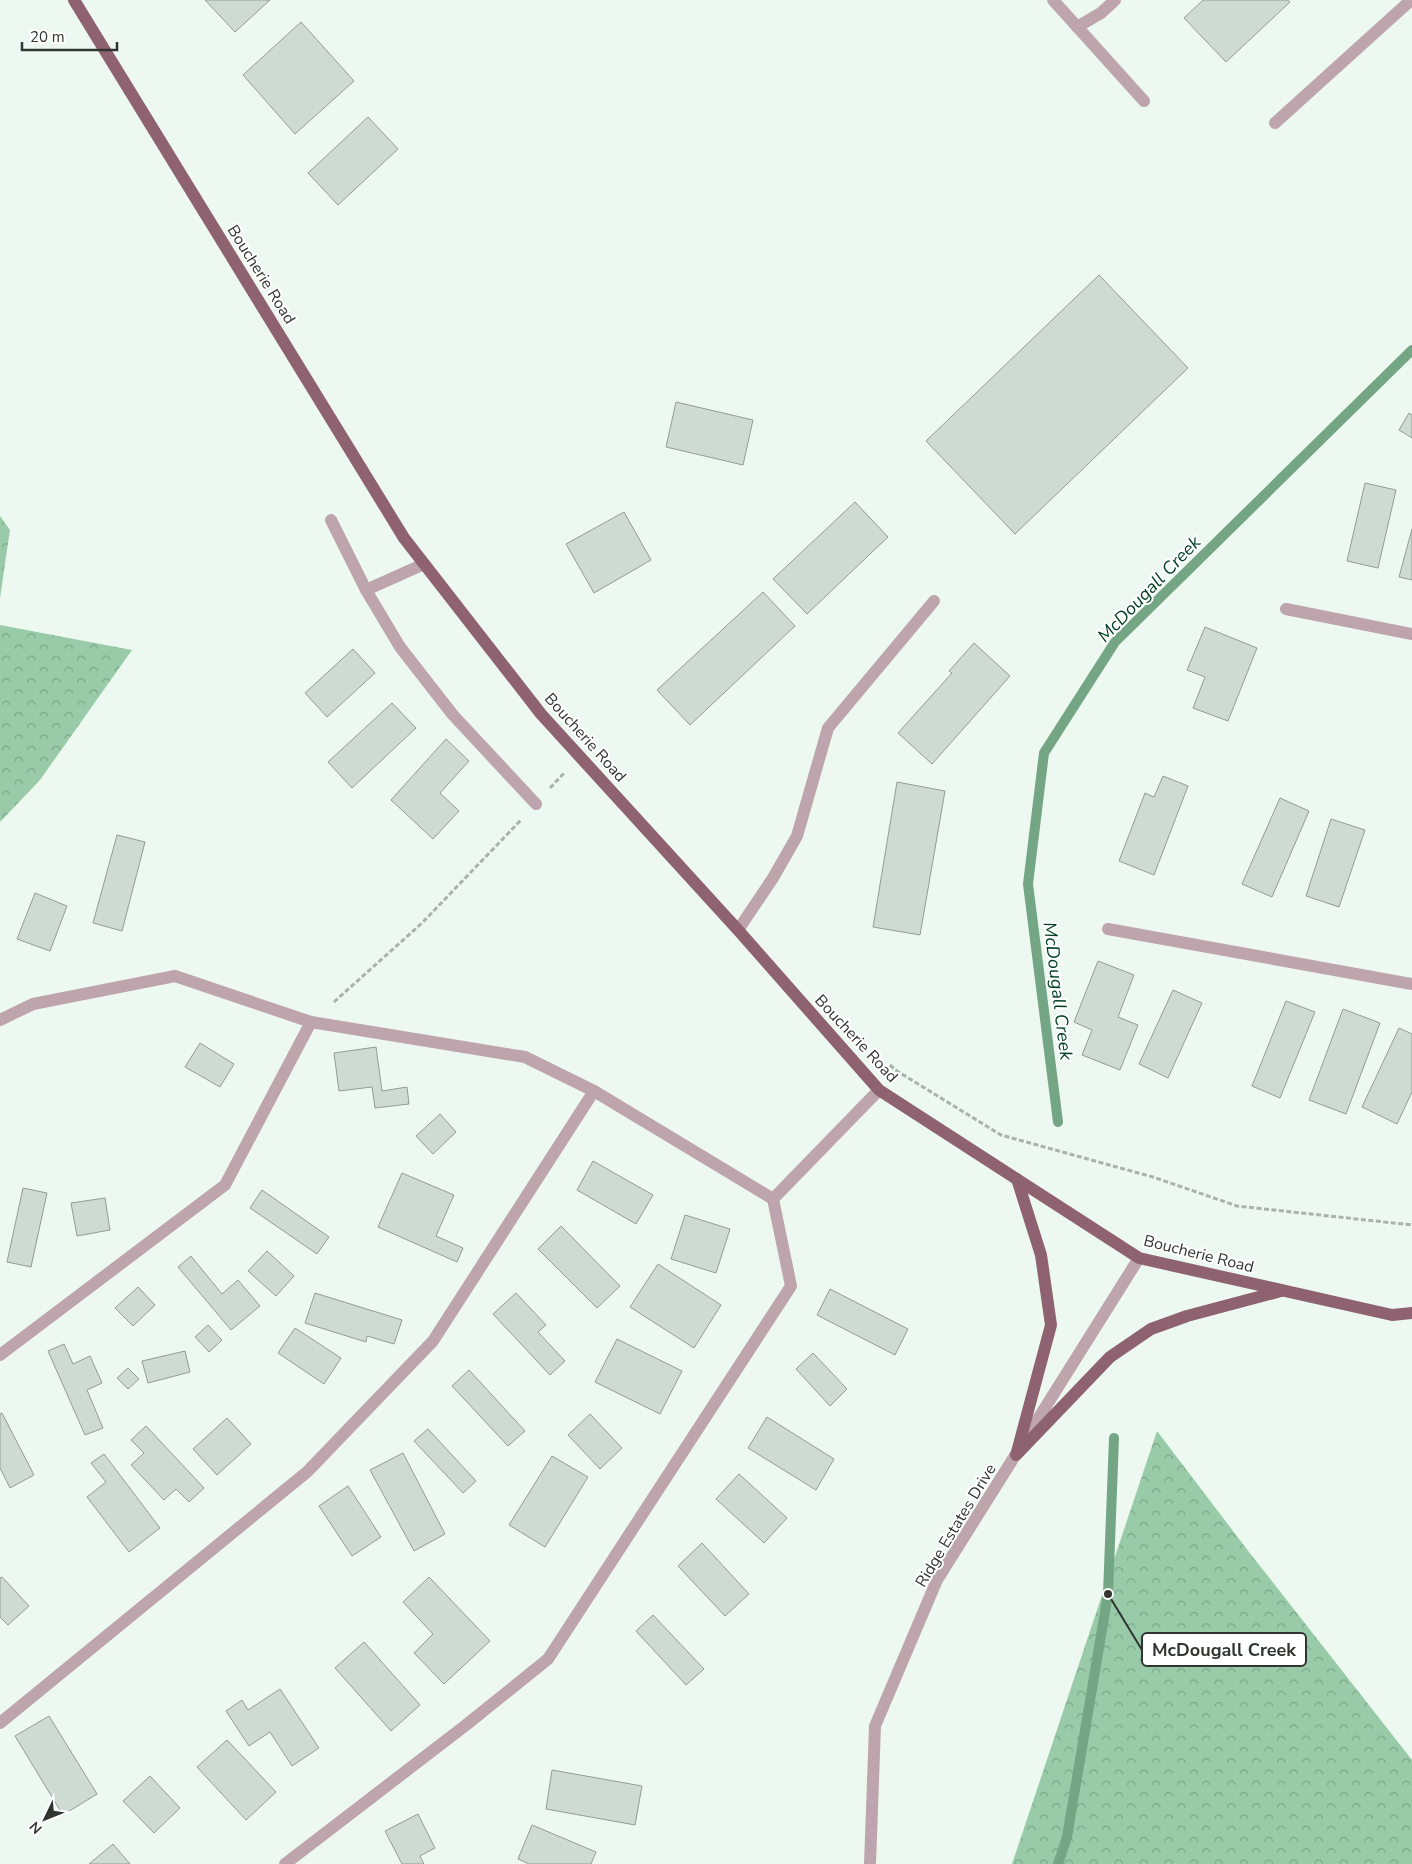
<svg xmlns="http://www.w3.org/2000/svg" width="1412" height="1864" viewBox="0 0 1412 1864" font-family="'Nunito Sans',sans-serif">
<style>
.forest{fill:url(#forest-crowns)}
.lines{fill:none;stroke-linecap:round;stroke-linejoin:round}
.stream{stroke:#74a585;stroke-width:10}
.building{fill:#cfdad2;stroke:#919c95}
.path{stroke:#a9b2ab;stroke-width:3;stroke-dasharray:5 2.5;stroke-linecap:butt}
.minor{stroke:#bea5ad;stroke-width:12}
.major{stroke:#8e6271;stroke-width:12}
.labels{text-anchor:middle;stroke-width:4;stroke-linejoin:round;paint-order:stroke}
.street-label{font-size:16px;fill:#313532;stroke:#fff}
.water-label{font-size:18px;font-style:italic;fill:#014122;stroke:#fff}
.leader{fill:none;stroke:#313532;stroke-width:2}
.callout-dot{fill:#313532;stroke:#fff;stroke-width:2}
.callout{fill:#fff;stroke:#313532;stroke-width:2}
.callout-label{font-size:18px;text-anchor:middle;font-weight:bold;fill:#313532}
</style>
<defs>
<pattern id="forest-crowns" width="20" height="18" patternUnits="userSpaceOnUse" patternTransform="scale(1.25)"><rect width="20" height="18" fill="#99cba9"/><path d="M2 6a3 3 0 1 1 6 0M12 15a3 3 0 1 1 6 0" fill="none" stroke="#7da68a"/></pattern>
</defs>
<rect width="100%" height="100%" fill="#edf9f0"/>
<!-- forest -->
<g class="forest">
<polygon points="0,516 10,530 0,598"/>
<polygon points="0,625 132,650 40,780 0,822"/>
<polygon points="1157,1431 1249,1552 1412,1760 1412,1864 1012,1864"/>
</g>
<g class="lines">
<!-- stream -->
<g class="stream">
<polyline points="1058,1122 1028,884 1044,753 1115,642 1412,350"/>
<polyline points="1058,1864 1067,1837 1108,1594 1114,1438"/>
</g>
</g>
<!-- building -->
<g class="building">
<polygon points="205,0 270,0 235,32"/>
<polygon points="1203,0 1288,0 1290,2 1226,62 1184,18"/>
<polygon points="301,22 354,81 295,134 243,75"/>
<polygon points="368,117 398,149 338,205 308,173"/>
<polygon points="1099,275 1188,368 1015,534 926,441"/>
<polygon points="676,402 753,420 743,465 666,447"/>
<polygon points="1409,413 1412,415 1412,438 1399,430"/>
<polygon points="1365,483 1396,490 1378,568 1347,561"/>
<polygon points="855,502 888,537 807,614 773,579"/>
<polygon points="624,512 651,560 594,593 566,544"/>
<polygon points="1412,529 1412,580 1399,577"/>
<polygon points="763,592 795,626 690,725 657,690"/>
<polygon points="1205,627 1257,648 1228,721 1193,708 1205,677 1187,670"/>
<polygon points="974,643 1010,676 932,764 898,733 952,673 949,671"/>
<polygon points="353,649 375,673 327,717 305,693"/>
<polygon points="392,703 416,728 352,788 328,762"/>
<polygon points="446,739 469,761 440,793 459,811 433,839 391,800"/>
<polygon points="1163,776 1188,786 1154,875 1119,861 1145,793 1154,797"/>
<polygon points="897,782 945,791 920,935 873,927"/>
<polygon points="1280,798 1309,811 1272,897 1242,884"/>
<polygon points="1331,819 1365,830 1339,907 1306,896"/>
<polygon points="117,835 145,842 122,931 93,923"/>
<polygon points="35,893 67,906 50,951 17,939"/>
<polygon points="1098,961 1134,975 1118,1017 1138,1025 1120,1070 1082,1055 1092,1030 1074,1022"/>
<polygon points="1173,990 1202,1003 1168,1078 1139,1064"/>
<polygon points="1286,1001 1315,1012 1280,1098 1252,1086"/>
<polygon points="1343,1009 1380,1023 1346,1114 1309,1100"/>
<polygon points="1399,1028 1412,1034 1412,1092 1397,1124 1362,1107"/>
<polygon points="200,1043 234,1064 220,1087 185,1067"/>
<polygon points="376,1047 382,1091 407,1087 409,1104 375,1108 372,1087 339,1091 334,1053"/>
<polygon points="440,1114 456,1132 433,1154 416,1136"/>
<polygon points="593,1161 653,1195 636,1224 577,1190"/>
<polygon points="402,1173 454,1195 436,1236 463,1248 457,1262 378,1227"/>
<polygon points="23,1188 47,1193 31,1267 7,1262"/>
<polygon points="262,1190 329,1237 317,1254 250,1208"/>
<polygon points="105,1198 110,1230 77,1236 71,1203"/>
<polygon points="685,1215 730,1229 716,1273 671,1259"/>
<polygon points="561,1226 620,1286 597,1308 538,1249"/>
<polygon points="267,1251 294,1276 276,1296 248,1271"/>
<polygon points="191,1256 222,1294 238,1280 260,1306 231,1330 178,1267"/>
<polygon points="658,1264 721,1305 694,1348 630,1307"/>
<polygon points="138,1287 155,1305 133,1326 115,1308"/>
<polygon points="830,1289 908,1329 895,1355 817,1315"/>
<polygon points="315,1293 402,1320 394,1344 367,1336 366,1342 305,1323"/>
<polygon points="516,1293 546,1325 538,1332 565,1361 550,1375 493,1314"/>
<polygon points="208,1325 222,1340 209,1352 195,1337"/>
<polygon points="295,1328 341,1358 324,1384 278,1353"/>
<polygon points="617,1339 682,1371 660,1414 595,1382"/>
<polygon points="64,1344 73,1364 90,1356 102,1383 87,1390 103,1428 85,1435 48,1351"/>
<polygon points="185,1351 190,1372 148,1383 142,1361"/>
<polygon points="813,1353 847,1389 830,1406 796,1369"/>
<polygon points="128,1368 139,1379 128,1389 117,1378"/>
<polygon points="469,1370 525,1431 508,1446 452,1386"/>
<polygon points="2,1413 34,1475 10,1488 0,1468 0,1414"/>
<polygon points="590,1414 622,1448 600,1469 568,1435"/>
<polygon points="767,1417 834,1459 816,1490 748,1448"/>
<polygon points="227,1418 251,1444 217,1475 193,1449"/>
<polygon points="146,1426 204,1488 189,1502 176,1489 164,1500 131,1465 144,1453 131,1440"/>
<polygon points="428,1429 476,1481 463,1493 414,1441"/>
<polygon points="403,1453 445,1534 414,1551 370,1470"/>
<polygon points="104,1454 160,1528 129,1552 87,1497 106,1482 91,1463"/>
<polygon points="552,1456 588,1477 545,1547 509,1525"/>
<polygon points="739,1474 787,1518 764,1543 716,1499"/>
<polygon points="348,1486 381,1537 352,1556 319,1506"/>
<polygon points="702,1543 749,1594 725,1616 678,1566"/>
<polygon points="2,1577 29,1606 8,1625 0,1617 0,1578"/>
<polygon points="429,1577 490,1641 444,1684 414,1653 433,1634 403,1602"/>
<polygon points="653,1615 704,1669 686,1685 636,1631"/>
<polygon points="364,1642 420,1705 391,1731 335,1668"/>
<polygon points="280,1689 319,1748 292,1766 270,1732 249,1746 226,1711 242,1700 248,1710"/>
<polygon points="49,1716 97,1794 63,1815 15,1736"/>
<polygon points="227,1740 276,1792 246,1820 197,1767"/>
<polygon points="552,1770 642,1786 635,1825 546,1809"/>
<polygon points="150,1776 180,1808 154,1833 123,1801"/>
<polygon points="418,1814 435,1848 420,1856 424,1864 402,1864 385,1831"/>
<polygon points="532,1825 596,1852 591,1864 529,1864 518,1859"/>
<polygon points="113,1844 130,1864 89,1864"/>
</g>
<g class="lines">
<!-- path -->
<g class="path">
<polyline points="550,788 565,772"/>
<polyline points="334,1002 422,923 521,820"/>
<polyline points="890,1065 897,1071 1001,1135 1153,1177 1237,1206 1412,1225"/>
</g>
<!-- minor -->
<g class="minor">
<polyline points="1053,0 1144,101"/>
<polyline points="1077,27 1101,13 1115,0"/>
<polyline points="1275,123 1411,0"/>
<polyline points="331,520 366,590 400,647 453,715 536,804"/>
<polyline points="366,590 424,564"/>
<polyline points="1286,609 1412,634"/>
<polyline points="1108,929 1412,984"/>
<polyline points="738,930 773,878 797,836 828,728 934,601"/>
<polyline points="0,1020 33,1004 175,976 311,1022 525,1057 594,1091 773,1199 791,1286 548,1659 466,1725 285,1864"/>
<polyline points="773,1199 879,1090"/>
<polyline points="0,1355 225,1185 311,1022"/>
<polyline points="0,1723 307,1472 433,1341 594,1091"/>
<polyline points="870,1864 875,1726 937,1580 1139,1258"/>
</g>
<!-- major -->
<g class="major">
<polyline points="74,0 404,538 541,714 738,930 879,1090 1139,1258 1392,1315 1412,1313"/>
<polyline points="1017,1452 1051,1325 1041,1255 1017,1179"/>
<polyline points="1016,1455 1110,1357 1151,1329 1187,1316 1281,1291"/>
</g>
</g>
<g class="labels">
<!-- street labels -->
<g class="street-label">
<text transform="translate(262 274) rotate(58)" y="6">Boucherie Road</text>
<text transform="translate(586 737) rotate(48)" y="6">Boucherie Road</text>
<text transform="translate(857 1038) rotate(47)" y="6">Boucherie Road</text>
<text transform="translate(1199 1253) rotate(14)" y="6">Boucherie Road</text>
<text transform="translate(955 1525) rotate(-59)" y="6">Ridge Estates Drive</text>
</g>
<!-- water labels -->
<g class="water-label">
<text transform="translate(1149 589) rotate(-46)" y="6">McDougall Creek</text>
<text transform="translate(1058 991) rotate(83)" y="6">McDougall Creek</text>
</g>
</g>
<!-- callouts -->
<path class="leader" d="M1108 1594L1142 1650"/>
<circle class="callout-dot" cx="1108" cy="1594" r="5"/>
<rect class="callout" x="1142" y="1633" width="164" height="33" rx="5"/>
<g class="callout-label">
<text x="1224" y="1656">McDougall Creek</text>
</g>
<!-- north arrow -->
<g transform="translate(45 1819) rotate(227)" stroke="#ffffff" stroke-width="4" paint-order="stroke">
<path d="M0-4L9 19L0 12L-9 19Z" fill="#313532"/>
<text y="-8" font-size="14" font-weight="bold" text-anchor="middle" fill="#313532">N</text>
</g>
<!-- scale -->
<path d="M22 42v8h95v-8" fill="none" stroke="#313532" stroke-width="2.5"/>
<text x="30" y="42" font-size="15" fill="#313532" stroke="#ffffff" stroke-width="4" paint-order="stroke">20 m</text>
</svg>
